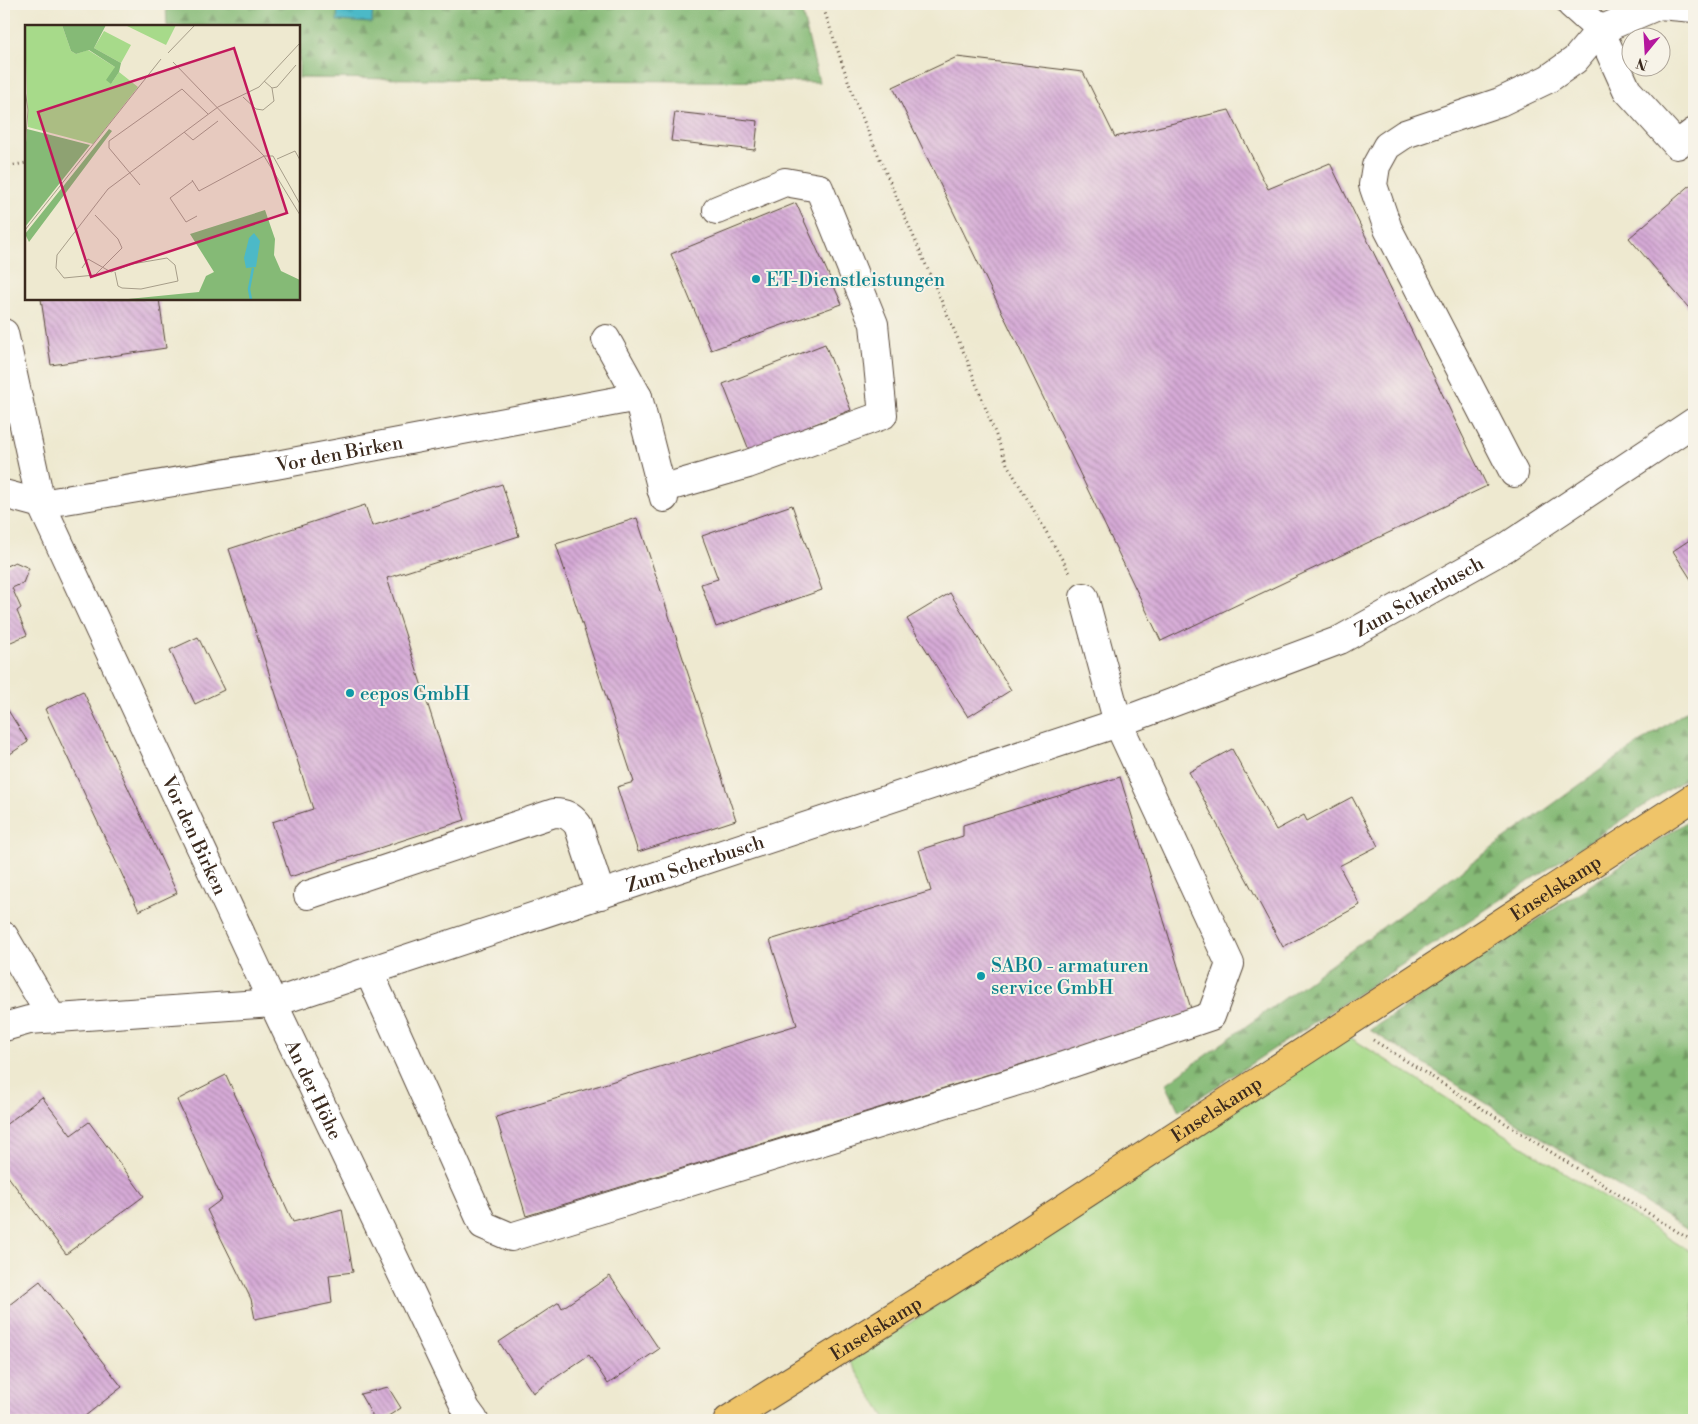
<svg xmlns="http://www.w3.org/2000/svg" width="1698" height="1424" viewBox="0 0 1698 1424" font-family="'Libre Bodoni',serif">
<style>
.green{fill:#a7da8a;stroke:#718254}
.forest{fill:url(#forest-firs);stroke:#60724a}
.water{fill:url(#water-ripples);stroke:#447272}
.building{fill:url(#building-back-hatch)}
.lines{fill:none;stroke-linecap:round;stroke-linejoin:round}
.minor-casing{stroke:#564739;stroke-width:30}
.major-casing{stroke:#564739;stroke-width:30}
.path{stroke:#564739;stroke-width:3;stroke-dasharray:1 4;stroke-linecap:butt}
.minor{stroke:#fff;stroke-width:28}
.major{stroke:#efc469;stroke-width:28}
.culture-dot{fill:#0f9aa8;stroke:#f7f3e8;stroke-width:2}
.labels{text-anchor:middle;stroke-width:4;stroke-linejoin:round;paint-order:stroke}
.culture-label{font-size:19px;fill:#0d838f;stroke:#f7f3e8;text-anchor:start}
.street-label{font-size:19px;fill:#3b2a1e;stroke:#f7f3e8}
.inset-river{fill:none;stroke:#4cb9c7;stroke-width:2.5}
.inset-road{fill:none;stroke:#a69d89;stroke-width:1}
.view{fill:#c2185b;fill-opacity:0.15;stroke:#c2185b;stroke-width:2.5}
.inset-edge{fill:none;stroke:#3b2a1e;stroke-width:2.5}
</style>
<defs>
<pattern id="forest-firs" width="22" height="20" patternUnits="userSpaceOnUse" patternTransform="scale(1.25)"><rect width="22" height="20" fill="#85ba76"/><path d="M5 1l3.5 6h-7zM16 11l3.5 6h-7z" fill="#6e9760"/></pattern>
<pattern id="water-ripples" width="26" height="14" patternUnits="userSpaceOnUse" patternTransform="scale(1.25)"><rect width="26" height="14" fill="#4cb9c7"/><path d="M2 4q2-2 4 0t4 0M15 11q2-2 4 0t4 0" fill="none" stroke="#4097a1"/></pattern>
<pattern id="building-back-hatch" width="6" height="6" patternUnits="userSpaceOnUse" patternTransform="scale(1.25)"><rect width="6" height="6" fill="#d6aad7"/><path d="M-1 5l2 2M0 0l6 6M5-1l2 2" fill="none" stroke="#af8bae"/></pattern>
</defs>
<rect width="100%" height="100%" fill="#f7f3e8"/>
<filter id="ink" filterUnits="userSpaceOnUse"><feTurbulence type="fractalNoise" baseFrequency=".02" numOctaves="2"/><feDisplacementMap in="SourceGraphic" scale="10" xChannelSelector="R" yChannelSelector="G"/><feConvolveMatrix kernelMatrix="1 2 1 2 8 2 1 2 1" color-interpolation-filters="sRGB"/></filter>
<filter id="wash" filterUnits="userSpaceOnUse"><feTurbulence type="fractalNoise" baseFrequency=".0096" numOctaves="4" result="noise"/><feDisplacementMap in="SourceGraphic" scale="20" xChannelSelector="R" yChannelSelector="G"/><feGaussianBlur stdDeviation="1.12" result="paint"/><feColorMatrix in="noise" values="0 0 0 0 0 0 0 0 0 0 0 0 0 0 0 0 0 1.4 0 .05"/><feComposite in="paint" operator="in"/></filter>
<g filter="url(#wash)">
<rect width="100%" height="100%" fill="#eee9d0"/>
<!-- green -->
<polygon class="green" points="1348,1036 1694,1254 1694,1420 887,1420 850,1362"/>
<!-- forest -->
<g class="forest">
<polygon points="166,4 800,4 819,82 299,78 299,26 167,26"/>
<polygon points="1694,706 1694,773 1179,1111 1166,1084 1610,763"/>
<polygon points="1694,817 1694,1234 1370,1030"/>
</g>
<!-- water -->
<polygon class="water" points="338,4 373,4 372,23 337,21"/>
<g id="blocks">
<!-- building -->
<g class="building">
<polygon points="957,57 1083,72 1115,137 1229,110 1268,189 1330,163 1487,486 1161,641 893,87"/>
<polygon points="675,112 758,121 755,150 671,141"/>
<polygon points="1694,182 1694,314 1629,238"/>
<polygon points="796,203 842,304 711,350 671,254"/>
<polygon points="41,299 159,299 166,348 51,365"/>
<polygon points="825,344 851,410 749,450 723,384"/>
<polygon points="502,484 519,536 387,578 465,820 290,877 272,822 313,809 229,549 365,505 372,526"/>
<polygon points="792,505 822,590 716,627 701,584 718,579 702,536"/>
<polygon points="637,518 736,820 638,852 617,787 634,782 556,544"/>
<polygon points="1694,537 1694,584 1673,551"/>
<polygon points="15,562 29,568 23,583 12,588 21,608 17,611 27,635 4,645 4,567"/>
<polygon points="950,593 1011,690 968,717 907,619"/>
<polygon points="198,637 224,690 195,704 170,650"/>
<polygon points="83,691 177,893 139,911 45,709"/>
<polygon points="4,704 28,742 4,758"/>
<polygon points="1232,749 1276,830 1304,815 1307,821 1352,797 1378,846 1339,866 1360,905 1283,947 1189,772"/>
<polygon points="1120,777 1192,1012 526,1216 496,1117 797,1025 770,940 931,891 919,850 963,836 963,825"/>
<polygon points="226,1075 293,1222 342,1209 353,1272 329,1275 332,1303 255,1319 251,1299 207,1210 222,1199 177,1100"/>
<polygon points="42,1097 71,1135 89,1122 144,1196 66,1254 4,1171 4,1126"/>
<polygon points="610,1276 659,1349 608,1384 589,1355 533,1393 499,1342 559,1302 562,1308"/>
<polygon points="40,1281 122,1387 80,1420 4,1420 4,1309"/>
<polygon points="388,1387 401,1408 382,1420 375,1420 360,1394"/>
</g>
</g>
</g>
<g filter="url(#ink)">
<use href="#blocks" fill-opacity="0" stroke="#564739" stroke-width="1"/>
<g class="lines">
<!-- minor casing -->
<g class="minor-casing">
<g id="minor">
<polyline points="1571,4 1600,30 1627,90 1677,145 1694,132"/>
<path id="s1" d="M4 333 41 504 273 1003 466 1409 474 1420"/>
<polyline points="606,339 638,397"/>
<polyline points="1514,473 1388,229 1373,185 1376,166 1387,146 1405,134 1500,102 1548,79 1575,60 1600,30 1659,5 1694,8"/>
<polyline points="661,489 748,464 883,415 874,324 819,188 785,182 717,210"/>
<path id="s2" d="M4 494 41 504 276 465 638 397 664 498"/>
<path d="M308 895 554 813C565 813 571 816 578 825L601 895"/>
<polyline points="4,936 52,1018"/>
<polyline points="369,972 483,1225 511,1237 1037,1075 1211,1016 1230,964 1118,723 1084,597"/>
<path id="s3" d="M4 1027 29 1020 273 1003 1118 723 1340 640 1505 548 1694 422"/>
</g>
</g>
<!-- major casing -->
<g class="major-casing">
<g id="major">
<path id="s4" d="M728 1420 981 1262 1694 797"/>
</g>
</g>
<!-- path -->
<g class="path">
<polyline points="822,4 855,101 967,360 1007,464 1070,573"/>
<polyline points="299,120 303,120"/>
<polyline points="4,167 26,163"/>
<polyline points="1373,1040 1694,1242"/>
</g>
<!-- minor -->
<use href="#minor" class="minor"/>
<!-- major -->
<use href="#major" class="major"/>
</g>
</g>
<!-- markers -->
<g class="culture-dot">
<circle cx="756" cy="279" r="5"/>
<circle cx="350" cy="693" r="5"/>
<circle cx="981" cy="976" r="5"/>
</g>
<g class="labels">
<!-- culture labels -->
<g class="culture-label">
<text x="766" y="286">ET-Dienstleistungen</text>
<text x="360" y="700">eepos GmbH</text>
<text x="991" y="972">SABO - armaturen<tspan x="991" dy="22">service GmbH</tspan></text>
</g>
<!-- street labels -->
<g class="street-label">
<text dy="7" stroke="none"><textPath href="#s2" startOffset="341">Vor den Birken</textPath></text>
<text dy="7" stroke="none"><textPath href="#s3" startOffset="1488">Zum Scherbusch</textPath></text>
<text dy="7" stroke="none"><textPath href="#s1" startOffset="540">Vor den Birken</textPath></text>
<text dy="7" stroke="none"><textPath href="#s3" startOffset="715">Zum Scherbusch</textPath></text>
<text dy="7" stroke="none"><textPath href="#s4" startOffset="984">Enselskamp</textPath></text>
<text dy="7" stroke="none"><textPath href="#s1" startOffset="821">An der Höhe</textPath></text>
<text dy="7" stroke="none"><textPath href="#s4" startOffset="579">Enselskamp</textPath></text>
<text dy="7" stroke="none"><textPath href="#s4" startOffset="174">Enselskamp</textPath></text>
</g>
</g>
<!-- overview -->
<g transform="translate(25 25)">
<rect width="275" height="275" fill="#eee9d0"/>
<path d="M0 0H37L46 26 51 29 63 25 90 42 86 59 94 47 113 62 68 119 3 102ZM100 0H151L141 20ZM79 6 106 20 96 38 69 23Z" fill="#a7da8a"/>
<path d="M37 0H81L69 23 96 38 94 47 86 59 81 55 90 42 64 25 51 29 46 26ZM2 104 65 120 0 202V131ZM84 104 87 106 4 217 0 209ZM240 185 250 214 249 230 256 246 275 255V275H93L174 267 181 251 189 247 165 209Z" fill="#85ba76"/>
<path d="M229 208 235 216 231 242 221 243 219 233 224 213Z" fill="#4cb9c7"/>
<path class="inset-river" d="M226 275 224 264 228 243"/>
<path class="inset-road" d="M143 28 170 0M148 37 239 131 275 190M239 56 247 63 252 62 271 40M0 65 3 85 0 124M218 72 231 84 238 85 249 76 247 63M159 107 168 115 193 96M252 134 270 126 275 135M167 155 174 166 239 131H248L275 179M168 156 145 173 161 197 172 191M115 160 84 123V116L157 64 183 89M70 190 93 214 97 223 70 250 39 253 31 243 32 230 83 164 193 82 234 62 275 18M0 205 136 34M57 243 63 234 86 247 107 239 142 233 150 240 153 256 116 264 97 263 93 261 90 247"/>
<path class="view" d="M209 23 262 188 66 252 13 87Z"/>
<rect width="275" height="275" class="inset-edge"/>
</g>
<!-- margin -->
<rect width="1698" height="1424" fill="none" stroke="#f7f3e8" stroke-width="20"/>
<!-- north arrow -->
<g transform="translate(1646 52) rotate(198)"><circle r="24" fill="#f7f3e8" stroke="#aca397"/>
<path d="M0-4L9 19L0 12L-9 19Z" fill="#b5179e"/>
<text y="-8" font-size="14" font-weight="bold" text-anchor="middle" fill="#3b2a1e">N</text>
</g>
</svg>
